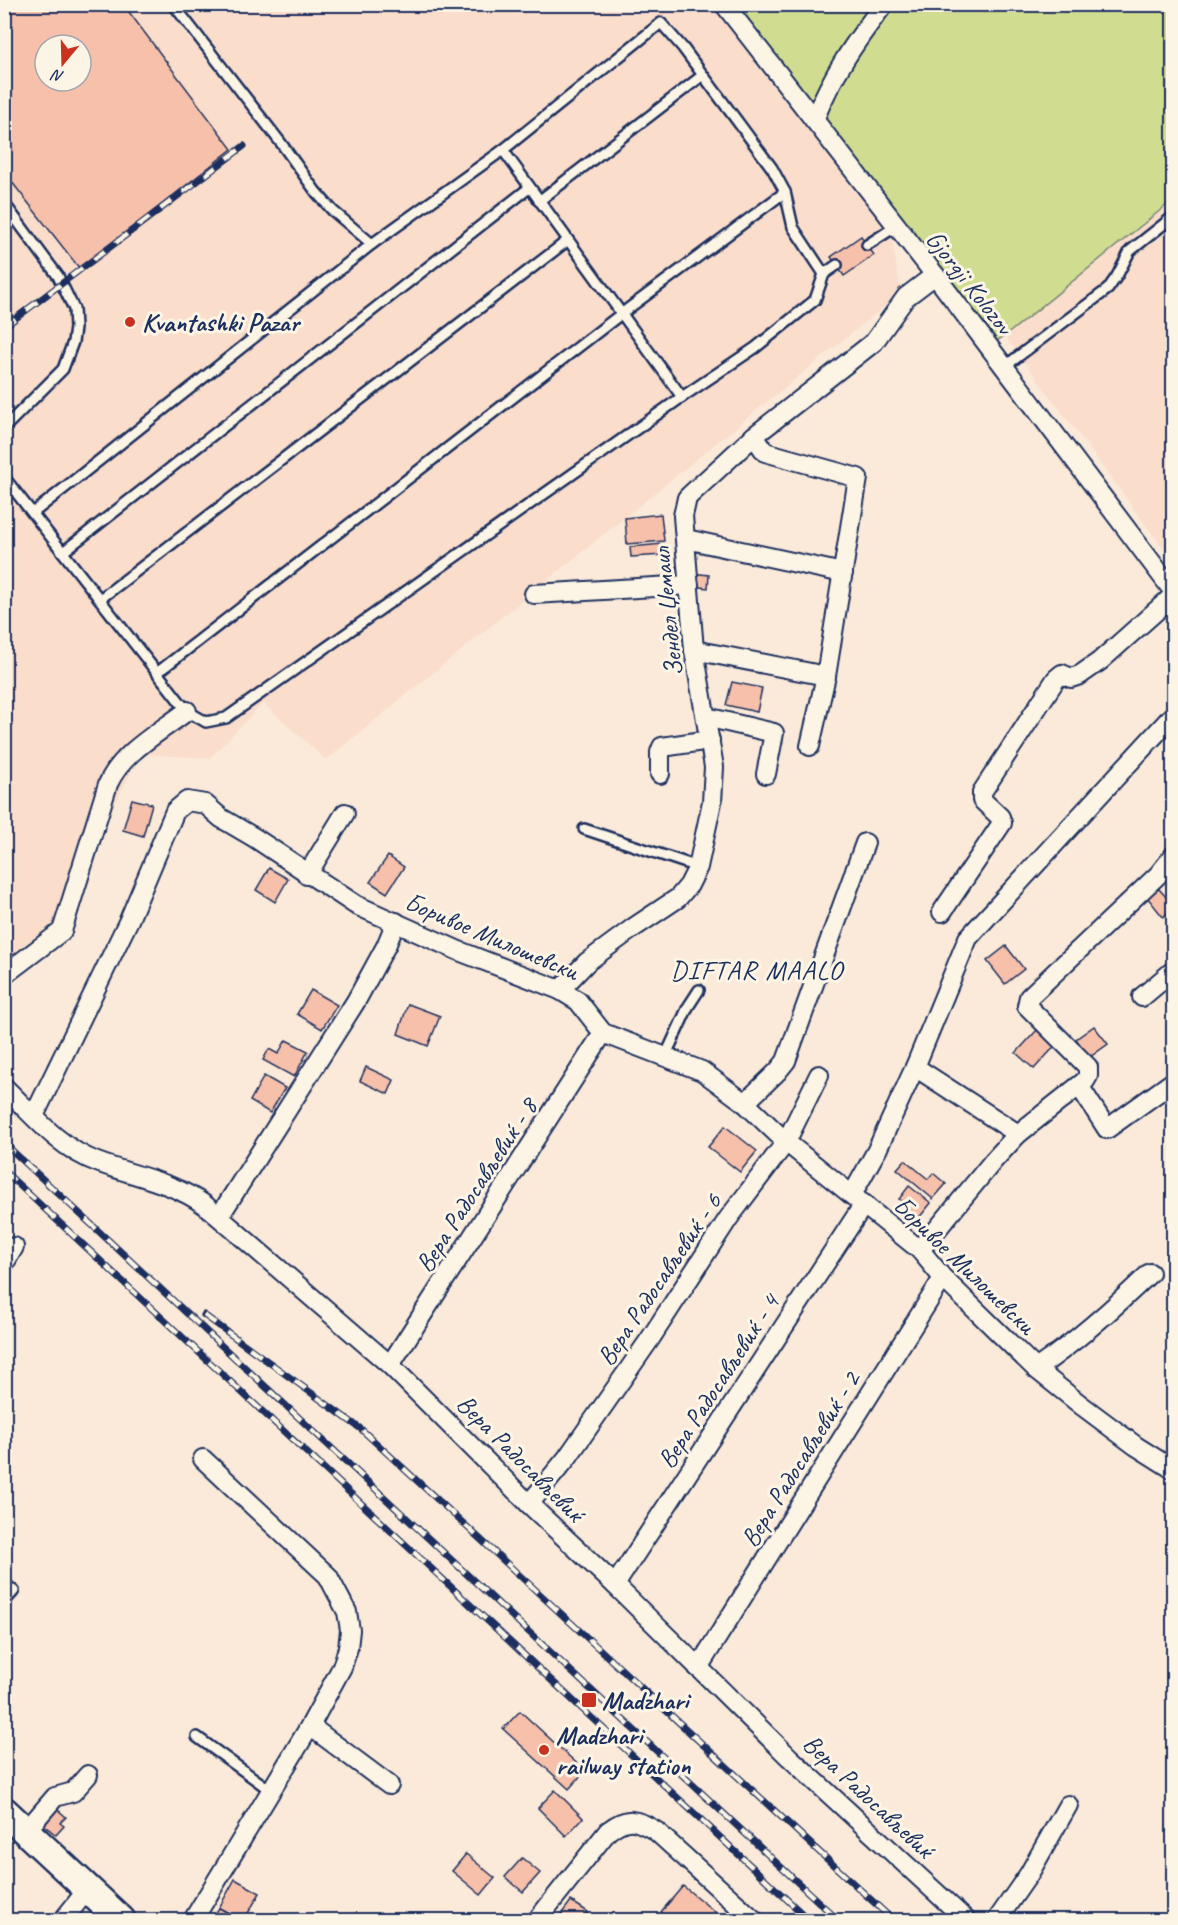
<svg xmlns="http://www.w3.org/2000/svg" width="1178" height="1925" viewBox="0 0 1178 1925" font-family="Caveat,sans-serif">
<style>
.built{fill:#faddcb;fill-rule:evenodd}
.green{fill:#d0dd91;stroke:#768678;stroke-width:1.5}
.building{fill:#f7c0aa;stroke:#1b2f5e;stroke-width:1.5;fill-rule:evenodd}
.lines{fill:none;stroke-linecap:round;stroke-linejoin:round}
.lane-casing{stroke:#1b2f5e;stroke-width:14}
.street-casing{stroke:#1b2f5e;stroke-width:22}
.secondary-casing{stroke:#1b2f5e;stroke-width:32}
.lane{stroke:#fcf5e5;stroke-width:9}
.street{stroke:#fcf5e5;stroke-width:18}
.secondary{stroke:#fcf5e5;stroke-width:27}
.rail-casing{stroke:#1b2f5e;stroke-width:7}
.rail{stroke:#fcf5e5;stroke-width:4.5;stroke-dasharray:14;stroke-linecap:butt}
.poi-dot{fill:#c8321e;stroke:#fcf5e5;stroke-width:2}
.labels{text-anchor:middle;stroke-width:6;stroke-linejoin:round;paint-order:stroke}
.street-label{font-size:26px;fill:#1b2f5e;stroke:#fcf5e5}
.poi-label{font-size:26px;font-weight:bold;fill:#1b2f5e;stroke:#fcf5e5;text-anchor:start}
.neighbourhood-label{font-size:27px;letter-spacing:1.5px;fill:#1b2f5e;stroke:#fcf5e5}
</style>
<rect width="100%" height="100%" fill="#fbead9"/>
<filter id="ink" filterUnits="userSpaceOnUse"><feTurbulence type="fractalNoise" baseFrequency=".0167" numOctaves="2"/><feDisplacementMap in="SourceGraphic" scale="12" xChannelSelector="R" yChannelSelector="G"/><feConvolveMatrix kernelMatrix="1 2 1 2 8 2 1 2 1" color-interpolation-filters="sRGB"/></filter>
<g filter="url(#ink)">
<!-- built -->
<g class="built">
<path d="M5 5H723L888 217 901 293 326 760 263 703 210 758 140 754 42 949 5 980ZM45 45H81V81H45Z"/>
<polygon points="1173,200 1173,561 1005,336"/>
</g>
<!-- green -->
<polygon class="green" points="723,5 1173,5 1173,200 1005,336 988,346"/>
<!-- building -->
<g class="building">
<path d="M4 4H123L232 149 80 269 4 172ZM45 45H81V81H45Z"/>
<polygon points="861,236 874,255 844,276 831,257"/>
<polygon points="661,514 664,541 627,544 625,518"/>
<polygon points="663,544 664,555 631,557 630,547"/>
<polygon points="691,573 709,575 708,588 690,586"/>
<polygon points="732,682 762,688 757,712 726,705"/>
<polygon points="132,799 152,804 143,836 123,830"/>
<polygon points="388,856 404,867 387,893 370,882"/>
<polygon points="269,868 288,879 275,902 256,890"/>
<polygon points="1159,889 1167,898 1174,893 1174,908 1163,917 1147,897"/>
<polygon points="1006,946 1024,969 1005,984 987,961"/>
<polygon points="311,990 337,1005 322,1029 297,1014"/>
<polygon points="408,1004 440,1016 428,1046 398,1034"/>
<polygon points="1094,1026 1108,1044 1090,1057 1076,1039"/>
<polygon points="1037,1030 1055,1046 1034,1069 1016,1053"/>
<polygon points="286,1040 308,1051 294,1077 263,1060 269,1049 278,1054"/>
<polygon points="366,1067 394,1080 388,1094 360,1081"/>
<polygon points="264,1076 285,1088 270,1113 250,1101"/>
<polygon points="725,1126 757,1151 740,1172 708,1147"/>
<polygon points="905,1160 928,1179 933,1173 946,1184 933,1199 897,1169"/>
<polygon points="909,1186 931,1203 914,1224 902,1215 908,1206 899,1199"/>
<polygon points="520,1711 585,1771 569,1789 503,1729"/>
<polygon points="555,1790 583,1818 566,1836 538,1808"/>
<polygon points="57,1809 66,1817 60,1823 64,1826 56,1835 39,1821"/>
<polygon points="466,1854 495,1878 481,1895 452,1871"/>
<polygon points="522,1858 540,1873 523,1892 505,1877"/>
<polygon points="235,1879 260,1893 244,1920 219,1908"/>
<polygon points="683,1886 725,1920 668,1920 669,1919 661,1912"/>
<polygon points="571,1901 588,1912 582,1920 557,1920"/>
<polygon points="219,1908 241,1920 211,1920"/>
</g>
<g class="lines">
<!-- lane casing -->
<g class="lane-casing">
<g id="lane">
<polyline points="173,4 281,143 316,192 333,211 372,244"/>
<polyline points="503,150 682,397"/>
<polyline points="539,201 703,75"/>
<polyline points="4,203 58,276 74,309 75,328 73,342 63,369 4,428"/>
<polyline points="867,245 895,227"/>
<polyline points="1004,367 1108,289 1117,276 1130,251 1174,216"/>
<polyline points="4,477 187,711 206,722 226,718 682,397 755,348 815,300 824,274 837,265"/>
<polyline points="33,513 372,244 503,150 661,23 683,48 772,168 785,192 793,227 824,274"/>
<polyline points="63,552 529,188"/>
<polyline points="100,599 567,241"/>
<polyline points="158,672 621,314 785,192"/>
<polyline points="584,829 698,867"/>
<polyline points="665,1057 688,1007 699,990"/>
<polyline points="4,1583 14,1591 4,1602"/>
<polyline points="197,1737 270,1790"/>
</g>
</g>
<!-- street casing -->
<g class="street-casing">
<g id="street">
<polyline points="724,4 935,275 1174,592"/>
<path d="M814 120C832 75 855 42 884 4"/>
<polyline points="754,436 765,452 858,478 826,676 810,746"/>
<polyline points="686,539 843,573"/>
<polyline points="534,594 689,585"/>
<polyline points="694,650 826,676"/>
<polyline points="706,717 774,733 766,774"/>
<polyline points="660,774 660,752 662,747 710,740"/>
<polyline points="307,875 345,813"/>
<polyline points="942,912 1002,823 1000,817 982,800 982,792 1056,679 1062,674 1071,678 1080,675 1100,661 1174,595"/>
<path d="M4 975 62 931 108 784C122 752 160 732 187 711"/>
<polyline points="560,990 587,962 633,928 678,898 689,885 698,867 712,802 714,767 694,650 683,516 687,498 691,494 754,436 874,342 906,297 935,275"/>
<polyline points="1142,997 1174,970"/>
<polyline points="915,1067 1018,1134"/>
<path d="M4 1087C33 1115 59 1148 97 1162 134 1176 173 1182 205 1205L390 1365 529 1504 615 1585 789 1757 966 1920"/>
<polyline points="1080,1087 1107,1129 1174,1081"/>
<polyline points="745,1103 778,1071 786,1061 865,843"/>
<polyline points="34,1116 129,920 175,811 187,801 205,804 221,818 255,838 356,905 459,951 560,990 578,1001 603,1033 702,1071 745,1103 786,1142 920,1250 943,1278 1036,1369 1081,1405 1136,1446 1174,1470"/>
<polyline points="852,1195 877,1150 915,1067 968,938 1174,714"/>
<polyline points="219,1217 356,1001 386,946 396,922"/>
<polyline points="920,1250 994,1160 1018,1134 1085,1081 1088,1076 1088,1067 1027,1006 1029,997 1158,875 1174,855"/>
<polyline points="4,1264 14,1247"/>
<polyline points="390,1365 603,1033"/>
<path d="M1036 1369C1078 1340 1114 1308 1150 1273"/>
<polyline points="529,1504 567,1458 650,1339 728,1219 786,1142 819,1075"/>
<polyline points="615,1585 864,1204"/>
<polyline points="698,1668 943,1278"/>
<polyline points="310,1726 389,1785"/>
<polyline points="26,1831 55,1797 73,1792 88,1775"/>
<polyline points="63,1920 87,1890"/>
<polyline points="193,1920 310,1726 342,1667 348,1648 350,1630 347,1612 328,1576 203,1459"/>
<path d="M537 1920 608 1831C628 1816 635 1819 656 1831L754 1920"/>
<polyline points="997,1920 1029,1874 1068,1805"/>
</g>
</g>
<!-- secondary casing -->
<g class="secondary-casing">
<polyline id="secondary" points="4,1811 121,1920"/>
</g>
<!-- lane -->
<use href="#lane" class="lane"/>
<!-- street -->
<use href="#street" class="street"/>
<!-- secondary -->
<use href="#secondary" class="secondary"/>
<!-- rail casing -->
<g class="rail-casing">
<g id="rail">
<polyline points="4,327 244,146"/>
<polyline points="4,1143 838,1920"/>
<polyline points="4,1171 809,1920"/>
<polyline points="204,1315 361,1429 893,1920"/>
</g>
</g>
<!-- rail -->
<use href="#rail" class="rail"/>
</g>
</g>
<!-- markers -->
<g class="poi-dot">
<circle cx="130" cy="322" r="6"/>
<rect x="581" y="1692" width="16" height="16" rx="3"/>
<circle cx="544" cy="1750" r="6"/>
</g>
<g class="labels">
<!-- street labels -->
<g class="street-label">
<text transform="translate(970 282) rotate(52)" y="9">Gjorgji Kolozov</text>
<text transform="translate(667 612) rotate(-96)" y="9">Зендел Џемаил</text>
<text transform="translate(492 936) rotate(23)" y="9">Боривое Милошевски</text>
<text transform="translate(476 1185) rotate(-57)" y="9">Вера Радосављевиќ - 8</text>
<text transform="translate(965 1265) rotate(44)" y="9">Боривое Милошевски</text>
<text transform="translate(659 1279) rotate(-56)" y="9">Вера Радосављевиќ - 6</text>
<text transform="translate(718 1381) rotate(-57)" y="9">Вера Радосављевиќ - 4</text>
<text transform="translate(521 1458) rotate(45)" y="9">Вера Радосављевиќ</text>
<text transform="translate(800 1459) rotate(-58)" y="9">Вера Радосављевиќ - 2</text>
<text transform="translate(869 1796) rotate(43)" y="9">Вера Радосављевиќ</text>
</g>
<!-- poi labels -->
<g class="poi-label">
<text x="142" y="331">Kvantashki Pazar</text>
<text x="602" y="1709">Madzhari</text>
<text x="556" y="1744">Madzhari<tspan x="556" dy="30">railway station</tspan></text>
</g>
<!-- neighbourhood labels -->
<g class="neighbourhood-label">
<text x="757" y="979">DIFTAR MAALO</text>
</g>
</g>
<!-- margin -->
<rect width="1178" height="1925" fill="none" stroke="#fcf5e5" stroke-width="24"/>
<rect x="12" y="12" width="1154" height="1901" fill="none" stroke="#1b2f5e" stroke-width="2" filter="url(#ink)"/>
<!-- north arrow -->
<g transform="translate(63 63) rotate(199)"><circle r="28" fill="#fcf5e5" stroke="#a2a6af" stroke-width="1.5"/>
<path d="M0-4.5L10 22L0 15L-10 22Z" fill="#c8321e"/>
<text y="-9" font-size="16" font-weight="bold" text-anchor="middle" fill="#1b2f5e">N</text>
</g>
</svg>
